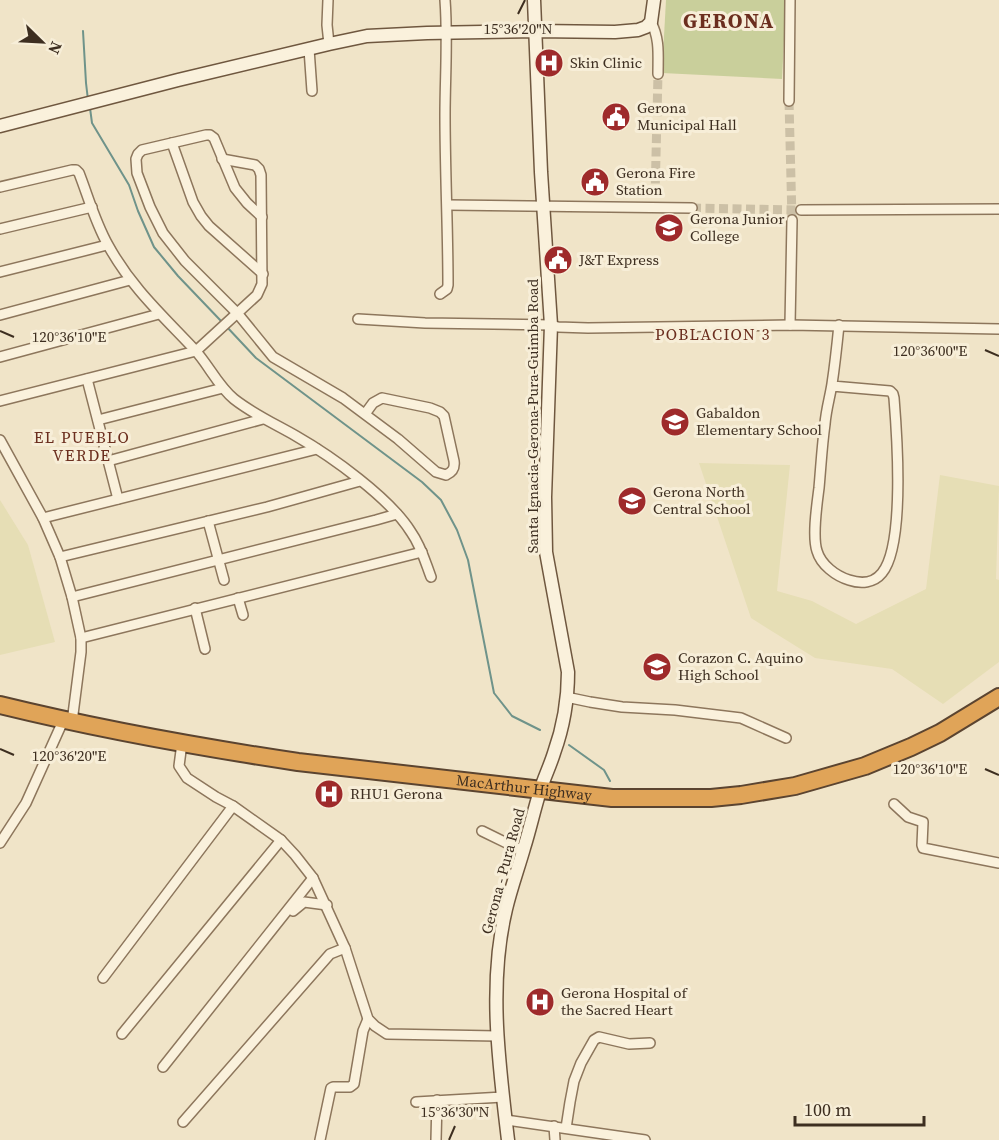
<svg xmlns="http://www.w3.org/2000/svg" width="999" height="1140" viewBox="0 0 999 1140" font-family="'Source Serif 4',serif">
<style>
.farmland{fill:#e6deb5}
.green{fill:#c9cf9b}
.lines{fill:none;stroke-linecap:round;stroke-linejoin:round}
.stream{stroke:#6f938a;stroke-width:2}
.street-tunnel{stroke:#ccc0a6;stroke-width:9;stroke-dasharray:9 4.5;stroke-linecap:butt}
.street-casing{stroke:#8d765c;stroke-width:12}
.secondary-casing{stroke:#6f573f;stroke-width:15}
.highway-casing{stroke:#5b4430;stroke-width:20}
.street{stroke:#faf1dc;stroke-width:9}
.secondary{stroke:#faf1dc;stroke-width:12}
.highway{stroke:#e0a458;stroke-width:16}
.ticks{fill:none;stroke:#3d2e20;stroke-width:2}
.labels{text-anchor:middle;stroke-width:6;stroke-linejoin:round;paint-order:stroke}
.poi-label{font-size:15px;fill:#3d2e20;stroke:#f7eed8;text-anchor:start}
.street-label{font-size:15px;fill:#3d2e20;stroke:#f7eed8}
.neighbourhood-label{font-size:16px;letter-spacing:1.5px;fill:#6b2e1e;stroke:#f7eed8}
.district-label{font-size:21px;font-weight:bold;letter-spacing:1.5px;fill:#6b2e1e;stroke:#f7eed8}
.ticks-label{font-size:15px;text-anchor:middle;fill:#3d2e20;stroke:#f7eed8;stroke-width:6;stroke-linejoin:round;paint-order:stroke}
</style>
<rect width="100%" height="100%" fill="#f0e4c8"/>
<!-- farmland -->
<g class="farmland">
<polygon points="699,463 790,465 777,591 812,601 856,624 926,589 940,475 999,486 996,579 999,580 999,662 943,704 892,669 815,658 751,618"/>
<polygon points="0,500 28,545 55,642 0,655"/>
</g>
<!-- green -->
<polygon class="green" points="666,0 786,0 782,79 662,73"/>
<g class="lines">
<!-- stream -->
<g class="stream">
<polyline points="83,31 86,83 88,100"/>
<polyline points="90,108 92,123 129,185 138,211 154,247 178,276 222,322"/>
<polyline points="226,326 256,358 422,482 441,500 457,530 468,560 494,693 512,716 540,730"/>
<polyline points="569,745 604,770 610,781"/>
</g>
<!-- street-tunnel -->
<g class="street-tunnel">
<polyline points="789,101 792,220"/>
<polyline points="655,197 658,74"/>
<polyline points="692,208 798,210"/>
</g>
<!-- street casing -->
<g class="street-casing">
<g id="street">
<polyline points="328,0 327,25 329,44"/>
<path d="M651 22C660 39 658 55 658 74"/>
<polyline points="309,49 312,91"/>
<polyline points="789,101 790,0"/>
<polyline points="172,143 193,202 201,216 209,226 263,274"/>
<path d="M0 187 72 170H76L79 173C88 196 95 222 108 245 131 287 162 315 194 349 209 365 217 385 234 399 253 414 275 424 296 436 331 456 390 498 411 532 421 546 425 561 431 577"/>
<polyline points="448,205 692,208"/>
<polyline points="801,210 999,209"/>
<path d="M262 217 247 203 235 188 214 138 210 135H206L142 150 138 154 136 159 137 173 150 207 163 233 185 261 238 314 273 357 343 398 398 439 436 472 446 475C453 472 455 468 454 461L444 416 440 412 430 408 382 398 373 403 365 414"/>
<polyline points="0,229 92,207"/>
<polyline points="0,272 107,245"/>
<path d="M440 294 447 289 448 285C448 229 445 172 445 115 445 77 448 39 445 0"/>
<polyline points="0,315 130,280"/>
<polyline points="358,319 425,323 551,325 558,327 588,328 790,325 999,329"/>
<polyline points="790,325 792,220"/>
<polyline points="0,357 159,314"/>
<polyline points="87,379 118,499"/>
<path d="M832 386 890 391 893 394 894 398C897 435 905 545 882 573 874 583 861 584 849 580 836 576 821 565 817 551 812 536 817 504 819 488 821 466 822 445 825 424 826 410 830 397 832 384 835 364 837 345 839 325"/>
<polyline points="0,401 196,351 257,295 262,284 261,175 259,169 255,165 222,159"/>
<polyline points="98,420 223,388"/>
<polyline points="0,440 43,518 60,557 72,597 81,638 81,652 72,722"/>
<polyline points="108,461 263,419"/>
<polyline points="43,518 317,449"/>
<polyline points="208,521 224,580"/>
<polyline points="60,557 267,507 360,481"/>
<polyline points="72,597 376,520 397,514"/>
<polyline points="238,598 243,615"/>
<polyline points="195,608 205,649"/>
<polyline points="81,638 422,552"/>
<polyline points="566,697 590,702 622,707 675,710 741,718 786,738"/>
<polyline points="182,743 179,766 187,778 216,797 233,806 281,840 295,855 313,878 345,948 368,1019 375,1026 387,1034 497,1036"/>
<polyline points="894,804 908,817 923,822 922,845 923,848 999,863"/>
<polyline points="482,831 523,851"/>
<polyline points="0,843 26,803 63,721"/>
<polyline points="293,911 304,902 327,905"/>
<polyline points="103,978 233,806"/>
<polyline points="122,1034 281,840"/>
<polyline points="163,1067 313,878"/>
<polyline points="416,1102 503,1097"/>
<polyline points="506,1120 645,1140"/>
<polyline points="183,1122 330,954 345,948"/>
<polyline points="554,1126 555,1140"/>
<polyline points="566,1128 570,1102 574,1081 581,1063 594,1040 599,1037 629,1044 650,1043"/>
<polyline points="320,1140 331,1088 333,1087 350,1087 354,1084 363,1031 368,1019"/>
<polyline points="436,1140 437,1100"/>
</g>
</g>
<!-- secondary casing -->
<g class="secondary-casing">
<g id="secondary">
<polyline points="0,126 178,80 329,44 367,36 427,33 536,31 615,32 638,30 646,27 651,22 654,0"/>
<path d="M508 1140C499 1064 488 984 506 909 511 888 518 869 524 848 530 829 534 810 540 791 544 778 550 766 554 753 563 728 568 699 568 672L546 552 545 497 551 325 541 172 534 0"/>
</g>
</g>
<!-- highway casing -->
<g class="highway-casing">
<g id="highway">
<path id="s1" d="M0 705C98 729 198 747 298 762L612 798H711L741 795 795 786 865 766 911 747 940 733 999 697"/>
</g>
</g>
<!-- street -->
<use href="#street" class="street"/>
<!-- secondary -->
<use href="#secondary" class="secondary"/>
<!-- highway -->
<use href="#highway" class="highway"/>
</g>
<!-- ticks -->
<path class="ticks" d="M518 14 525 0M0 331 14 337M985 350 999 356M0 749 14 755M985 769 999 775M449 1140 455 1126"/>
<!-- icons -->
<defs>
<g id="hospital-disc" transform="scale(1.5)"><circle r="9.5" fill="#9e2a2b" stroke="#f7eed8"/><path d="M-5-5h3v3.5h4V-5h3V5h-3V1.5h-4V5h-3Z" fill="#fff"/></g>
<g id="civic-disc" transform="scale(1.5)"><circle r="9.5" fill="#9e2a2b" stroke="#f7eed8"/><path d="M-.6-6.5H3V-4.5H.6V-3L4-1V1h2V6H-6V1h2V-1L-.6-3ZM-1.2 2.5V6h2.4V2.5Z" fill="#fff"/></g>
<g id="university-disc" transform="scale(1.5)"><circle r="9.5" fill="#9e2a2b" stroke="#f7eed8"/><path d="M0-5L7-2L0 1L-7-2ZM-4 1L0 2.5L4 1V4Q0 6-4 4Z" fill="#fff"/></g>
<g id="school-disc" transform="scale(1.5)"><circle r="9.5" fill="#9e2a2b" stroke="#f7eed8"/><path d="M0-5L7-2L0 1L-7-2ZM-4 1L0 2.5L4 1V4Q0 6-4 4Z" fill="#fff"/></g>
</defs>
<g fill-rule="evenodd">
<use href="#hospital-disc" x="549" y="63"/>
<use href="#civic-disc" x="616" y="117"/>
<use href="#civic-disc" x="595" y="182"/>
<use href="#university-disc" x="669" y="228"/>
<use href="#civic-disc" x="558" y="260"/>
<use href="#school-disc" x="675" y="422"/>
<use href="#school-disc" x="632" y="501"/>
<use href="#school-disc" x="657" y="667"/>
<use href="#hospital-disc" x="329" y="794"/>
<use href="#hospital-disc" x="540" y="1002"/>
</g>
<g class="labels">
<!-- poi labels -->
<g class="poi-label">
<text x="570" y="68">Skin Clinic</text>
<text x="637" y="113">Gerona<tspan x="637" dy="17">Municipal Hall</tspan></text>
<text x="616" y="178">Gerona Fire<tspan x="616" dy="17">Station</tspan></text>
<text x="690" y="224">Gerona Junior<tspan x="690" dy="17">College</tspan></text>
<text x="579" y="265">J&amp;T Express</text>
<text x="696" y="418">Gabaldon<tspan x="696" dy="17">Elementary School</tspan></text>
<text x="653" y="497">Gerona North<tspan x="653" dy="17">Central School</tspan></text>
<text x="678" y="663">Corazon C. Aquino<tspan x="678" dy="17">High School</tspan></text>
<text x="350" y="799">RHU1 Gerona</text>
<text x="561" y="998">Gerona Hospital of<tspan x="561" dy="17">the Sacred Heart</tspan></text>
</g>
<!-- street labels -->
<g class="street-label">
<text transform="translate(533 416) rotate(-90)" y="5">Santa Ignacia-Gerona-Pura-Guimba Road</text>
<text dy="5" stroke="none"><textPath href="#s1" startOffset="531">MacArthur Highway</textPath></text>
<text transform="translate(503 871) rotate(-75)" y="5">Gerona - Pura Road</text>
</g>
<!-- neighbourhood labels -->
<g class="neighbourhood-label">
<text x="713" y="340">POBLACION 3</text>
<text x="82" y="443">EL PUEBLO<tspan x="82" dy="18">VERDE</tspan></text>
</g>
<!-- district labels -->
<g class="district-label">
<text x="729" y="28">GERONA</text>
</g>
</g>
<g class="ticks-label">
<text x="518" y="34">15°36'20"N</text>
<text x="69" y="342">120°36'10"E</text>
<text x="930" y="356">120°36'00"E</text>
<text x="69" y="761">120°36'20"E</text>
<text x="930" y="774">120°36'10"E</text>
<text x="455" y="1117">15°36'30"N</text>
</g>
<!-- north arrow -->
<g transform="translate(42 42) rotate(114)" stroke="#f7eed8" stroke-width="4.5" paint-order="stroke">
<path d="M0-4.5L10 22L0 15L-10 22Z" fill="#3d2e20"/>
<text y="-9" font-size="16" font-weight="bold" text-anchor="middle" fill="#3d2e20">N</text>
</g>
<!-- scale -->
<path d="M795 1116v9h129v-9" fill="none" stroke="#3d2e20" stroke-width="3"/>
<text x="804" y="1116" font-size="18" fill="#3d2e20" stroke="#f7eed8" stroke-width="4.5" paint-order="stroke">100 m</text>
</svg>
